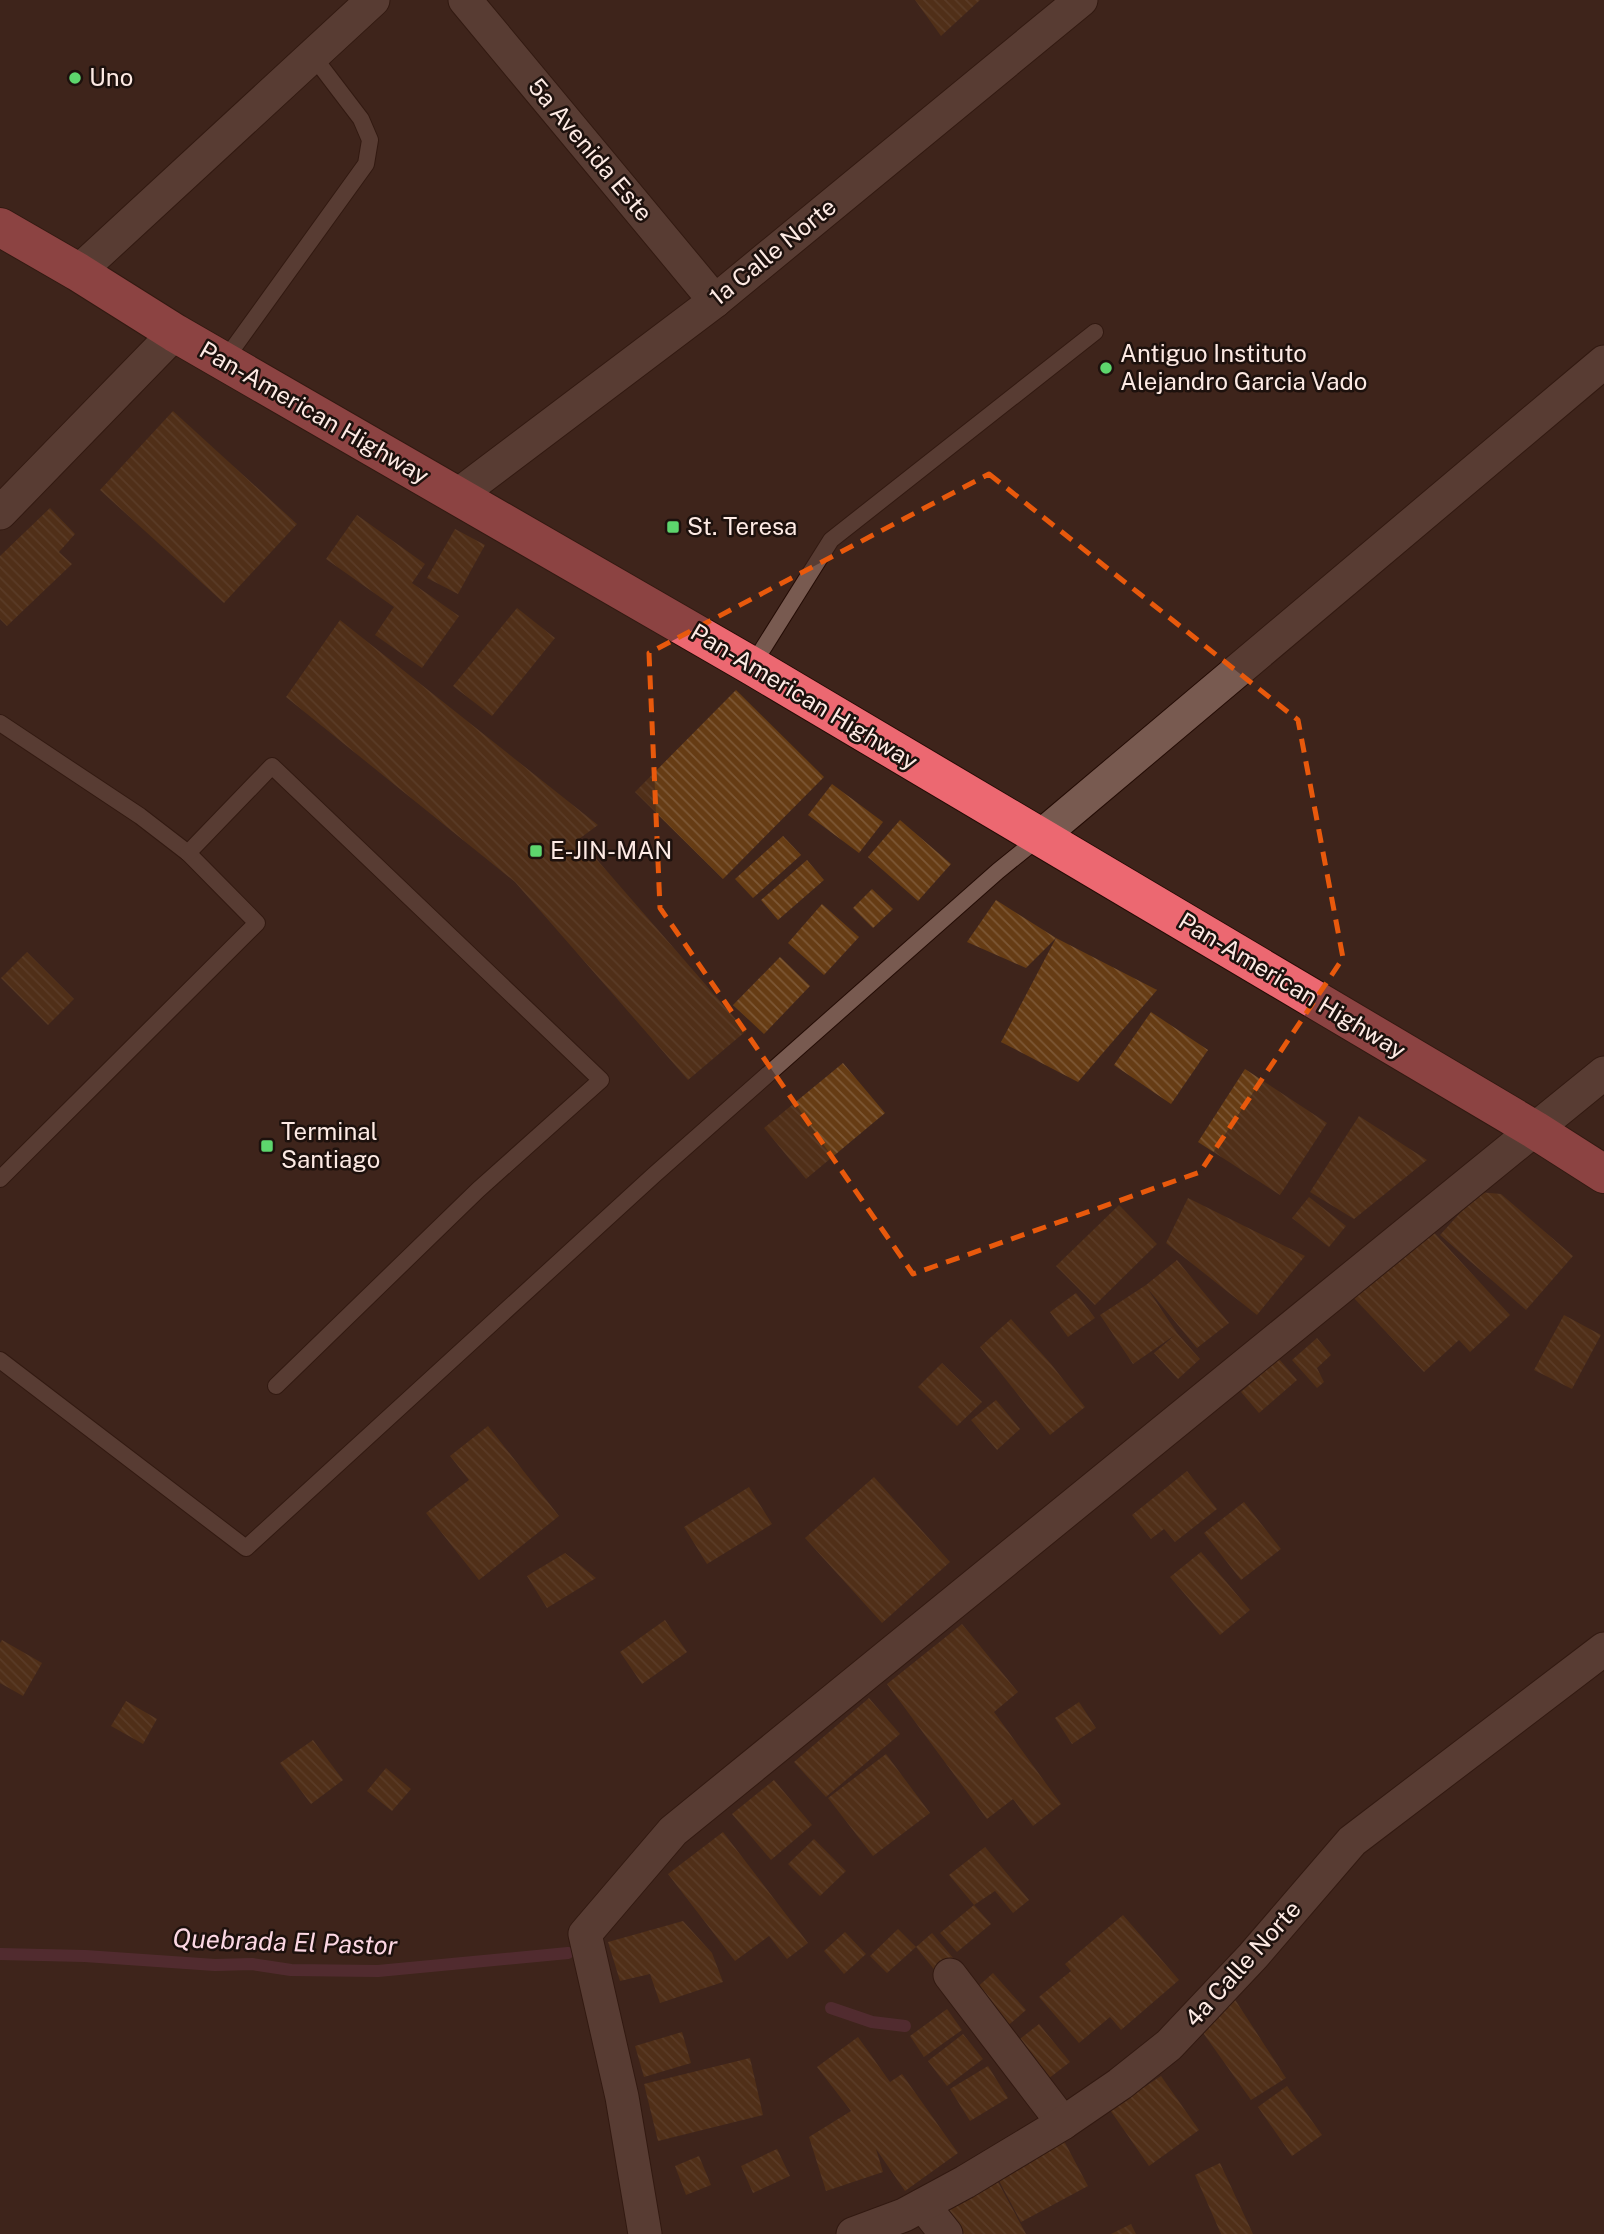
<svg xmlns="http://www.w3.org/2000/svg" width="1604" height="2234" viewBox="0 0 1604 2234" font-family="'Public Sans',sans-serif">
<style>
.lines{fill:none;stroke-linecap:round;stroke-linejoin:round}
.stream{stroke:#693448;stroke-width:12}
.building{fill:url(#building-back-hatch)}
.lane-casing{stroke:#240c05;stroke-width:18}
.street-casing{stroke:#240c05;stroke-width:35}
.highway-casing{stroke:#240c05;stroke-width:40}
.lane{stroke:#785a50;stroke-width:16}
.street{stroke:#785a50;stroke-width:33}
.highway{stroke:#ec6871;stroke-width:38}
.marked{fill:none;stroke:#e8590c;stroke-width:5;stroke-dasharray:14 9;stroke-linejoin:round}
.poi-dot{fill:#5dd56d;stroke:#1d110d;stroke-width:2.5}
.labels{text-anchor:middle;stroke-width:5;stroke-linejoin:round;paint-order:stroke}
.poi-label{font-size:24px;fill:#fdeae4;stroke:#1d110d;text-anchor:start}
.street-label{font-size:24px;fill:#fdeae4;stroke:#1d110d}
.water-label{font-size:26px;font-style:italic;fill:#fcd7e3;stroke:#1d110d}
</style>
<defs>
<pattern id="building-back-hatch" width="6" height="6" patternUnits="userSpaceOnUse" patternTransform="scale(1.75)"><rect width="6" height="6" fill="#663c14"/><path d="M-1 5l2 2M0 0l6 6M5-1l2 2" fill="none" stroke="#7d5836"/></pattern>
</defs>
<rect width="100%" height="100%" fill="#3e241b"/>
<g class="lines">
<!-- stream -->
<g class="stream">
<polyline points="0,1954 85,1956 215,1965 252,1964 291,1970 378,1971 568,1953"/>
<polyline points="831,2008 872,2022 905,2026"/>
</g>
</g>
<!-- building -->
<g class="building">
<polygon points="915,0 980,0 941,36"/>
<polygon points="173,411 297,524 224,603 100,490"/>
<polygon points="50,508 75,534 59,552 72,564 7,626 0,619 0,556"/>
<polygon points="357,515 425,564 412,583 459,616 422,668 375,635 394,607 326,559"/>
<polygon points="455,529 485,545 458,594 427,578"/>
<polygon points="517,608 555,638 492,716 453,686"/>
<polygon points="340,620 598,825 579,839 746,1031 688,1080 515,882 286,697"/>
<polygon points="736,690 824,777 723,879 635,792"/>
<polygon points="832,784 883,822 859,853 808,815"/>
<polygon points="900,820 951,864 918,901 868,857"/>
<polygon points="783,836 801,855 753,898 735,879"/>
<polygon points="807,860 824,880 778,920 761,900"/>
<polygon points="872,889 893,909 873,928 853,908"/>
<polygon points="996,900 1056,938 1026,968 967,942"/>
<polygon points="822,904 859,937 824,975 788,943"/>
<polygon points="1056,938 1157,990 1078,1082 1001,1042"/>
<polygon points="27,952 74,999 48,1025 1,978"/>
<polygon points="780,957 810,986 764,1034 733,1005"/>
<polygon points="1151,1012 1208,1050 1171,1104 1114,1065"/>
<polygon points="843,1063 885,1113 806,1179 764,1128"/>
<polygon points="1245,1069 1327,1123 1280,1195 1198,1142"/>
<polygon points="1359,1116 1427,1160 1354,1219 1310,1192"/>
<polygon points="1479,1192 1501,1194 1573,1256 1526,1310 1440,1235"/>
<polygon points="1309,1197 1346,1226 1329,1247 1292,1218"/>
<polygon points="1188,1198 1305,1256 1257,1315 1166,1243"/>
<polygon points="1119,1205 1157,1244 1095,1305 1056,1266"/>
<polygon points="1427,1225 1510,1315 1470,1352 1459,1340 1424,1372 1351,1295"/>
<polygon points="1177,1260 1229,1323 1197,1348 1147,1288 1177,1333 1200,1359 1178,1379 1154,1353 1175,1335 1133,1364 1100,1315 1146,1285"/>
<polygon points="1076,1293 1095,1318 1068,1337 1050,1312"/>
<polygon points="1564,1315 1601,1335 1572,1389 1534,1370"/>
<polygon points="1011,1319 1051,1364 1085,1407 1050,1435 980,1347"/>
<polygon points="1317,1338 1331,1355 1317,1368 1324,1382 1317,1388 1292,1360"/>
<polygon points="1279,1359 1297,1380 1259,1413 1241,1392"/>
<polygon points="942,1363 982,1402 957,1426 918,1387"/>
<polygon points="996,1400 1020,1429 997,1450 971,1420"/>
<polygon points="488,1426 559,1516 479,1580 426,1513 469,1480 450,1456"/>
<polygon points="1187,1471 1217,1509 1175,1542 1164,1529 1151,1539 1132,1515"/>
<polygon points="874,1477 950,1562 882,1623 805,1538"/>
<polygon points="749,1487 772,1524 707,1564 684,1527"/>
<polygon points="1244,1502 1281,1549 1241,1580 1204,1533"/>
<polygon points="1201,1552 1250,1610 1220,1635 1170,1577"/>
<polygon points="565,1553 596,1578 547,1608 527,1576"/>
<polygon points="665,1620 687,1652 642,1684 620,1652"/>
<polygon points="962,1624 1018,1692 994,1712 1061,1804 1033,1826 1013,1799 987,1819 887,1684"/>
<polygon points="2,1640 42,1663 23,1696 0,1683 0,1643"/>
<polygon points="869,1698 900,1734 826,1797 794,1762"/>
<polygon points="126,1701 157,1719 143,1744 111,1726"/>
<polygon points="1079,1702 1096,1728 1072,1744 1055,1718"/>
<polygon points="313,1740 343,1780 311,1804 280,1763"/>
<polygon points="886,1754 930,1813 873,1856 828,1798"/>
<polygon points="386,1768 411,1789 392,1811 367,1791"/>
<polygon points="774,1780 812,1825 771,1860 732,1814"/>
<polygon points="723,1832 808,1943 787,1959 769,1936 735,1961 668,1874"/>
<polygon points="814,1839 846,1871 820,1896 788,1864"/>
<polygon points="985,1847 1029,1900 1013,1913 995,1891 974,1905 949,1875"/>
<polygon points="974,1905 991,1924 957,1952 940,1933"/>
<polygon points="1123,1915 1179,1980 1121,2030 1110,2017 1079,2043 1039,1997 1071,1971 1065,1964"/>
<polygon points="683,1921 712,1953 723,1982 660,2003 650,1974 620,1981 608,1942"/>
<polygon points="898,1929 916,1947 887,1973 870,1956"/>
<polygon points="845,1932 866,1954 844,1974 824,1951"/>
<polygon points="932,1933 954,1959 937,1973 916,1947"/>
<polygon points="993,1973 1026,2010 1004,2029 973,1991"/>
<polygon points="1232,1995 1286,2078 1251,2100 1201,2030"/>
<polygon points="947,2009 962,2030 924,2057 910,2036"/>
<polygon points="1039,2024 1070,2062 1048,2079 1016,2042"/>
<polygon points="682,2032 691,2063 644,2077 635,2046"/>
<polygon points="963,2034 983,2059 947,2086 928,2061"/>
<polygon points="858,2037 890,2082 902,2074 958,2153 905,2191 876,2149 883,2172 826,2191 809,2137 851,2111 817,2067"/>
<polygon points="750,2058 763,2115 658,2141 644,2084"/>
<polygon points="988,2066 1008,2098 970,2121 950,2089"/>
<polygon points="1161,2076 1199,2130 1149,2166 1110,2110"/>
<polygon points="1287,2086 1322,2135 1292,2156 1258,2107"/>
<polygon points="1064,2141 1088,2186 1021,2222 997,2177"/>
<polygon points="777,2149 790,2176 753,2193 741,2166"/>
<polygon points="699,2156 711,2185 686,2195 675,2166"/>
<polygon points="1220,2163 1253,2234 1221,2234 1195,2175"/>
<polygon points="997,2180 1026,2234 960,2234 946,2208"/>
<polygon points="1131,2224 1136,2234 1111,2234"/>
</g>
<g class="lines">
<!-- lane casing -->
<g class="lane-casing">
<g id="lane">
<polyline points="224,361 366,164 370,140 361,119 313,56"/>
<polyline points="752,666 831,540 1095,332"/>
<polyline points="0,723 140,816 188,853 257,923 0,1179"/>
<polyline points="188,853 272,766 601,1080 478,1190 276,1386"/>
<polyline points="0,1360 246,1548 654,1175 998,871 1040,837"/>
</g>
</g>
<!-- street casing -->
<g class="street-casing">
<g id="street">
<polyline points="465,0 715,301"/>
<polyline points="78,272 373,0"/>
<polyline points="458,495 715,301 1081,0"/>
<polyline points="0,513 175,333"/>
<polyline points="1040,837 1604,362"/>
<polyline points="950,1975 1063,2123"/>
<polyline points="923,2205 946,2234"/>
<polyline points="645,2234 622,2097 585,1934 673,1831 1604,1073"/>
<polyline points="853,2234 904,2215 965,2182 1063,2123 1120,2084 1169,2045 1253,1956 1352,1841 1604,1649"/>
</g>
</g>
<!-- highway casing -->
<g class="highway-casing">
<polyline id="highway" points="0,227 78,272 175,333 752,666 1535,1130 1604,1174"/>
</g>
<!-- lane -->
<use href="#lane" class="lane"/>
<!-- street -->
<use href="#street" class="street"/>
<!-- highway -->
<use href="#highway" class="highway"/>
</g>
<!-- marked area -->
<path d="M0 0H1604V2234H0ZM989 474 1298 720 1343 958 1200 1172 913 1274 660 908 649 653Z" fill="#3e241b" fill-opacity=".55" fill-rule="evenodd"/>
<path class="marked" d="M989 474 1298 720 1343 958 1200 1172 913 1274 660 908 649 653Z"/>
<!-- markers -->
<g class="poi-dot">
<circle cx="75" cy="78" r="7"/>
<circle cx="1106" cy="368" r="7"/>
<rect x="666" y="520" width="14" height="14" rx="3.5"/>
<rect x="529" y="844" width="14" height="14" rx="3.5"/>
<rect x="260" y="1139" width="14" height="14" rx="3.5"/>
</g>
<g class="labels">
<!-- poi labels -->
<g class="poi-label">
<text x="89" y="86">Uno</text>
<text x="1120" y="362">Antiguo Instituto<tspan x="1120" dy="28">Alejandro Garcia Vado</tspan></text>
<text x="687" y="535">St. Teresa</text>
<text x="550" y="859">E-JIN-MAN</text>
<text x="281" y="1140">Terminal<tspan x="281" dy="28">Santiago</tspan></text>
</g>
<!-- street labels -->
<g class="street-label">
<text transform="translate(590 150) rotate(50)" y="8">5a Avenida Este</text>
<text transform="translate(773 252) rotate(-39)" y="8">1a Calle Norte</text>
<text transform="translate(314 413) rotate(30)" y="8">Pan-American Highway</text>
<text transform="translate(804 697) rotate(31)" y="8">Pan-American Highway</text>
<text transform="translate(1292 986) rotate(31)" y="8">Pan-American Highway</text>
<text transform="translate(1243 1964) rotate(-48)" y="8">4a Calle Norte</text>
</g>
<!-- water labels -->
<g class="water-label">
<text transform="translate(285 1942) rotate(2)" y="9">Quebrada El Pastor</text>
</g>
</g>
</svg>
